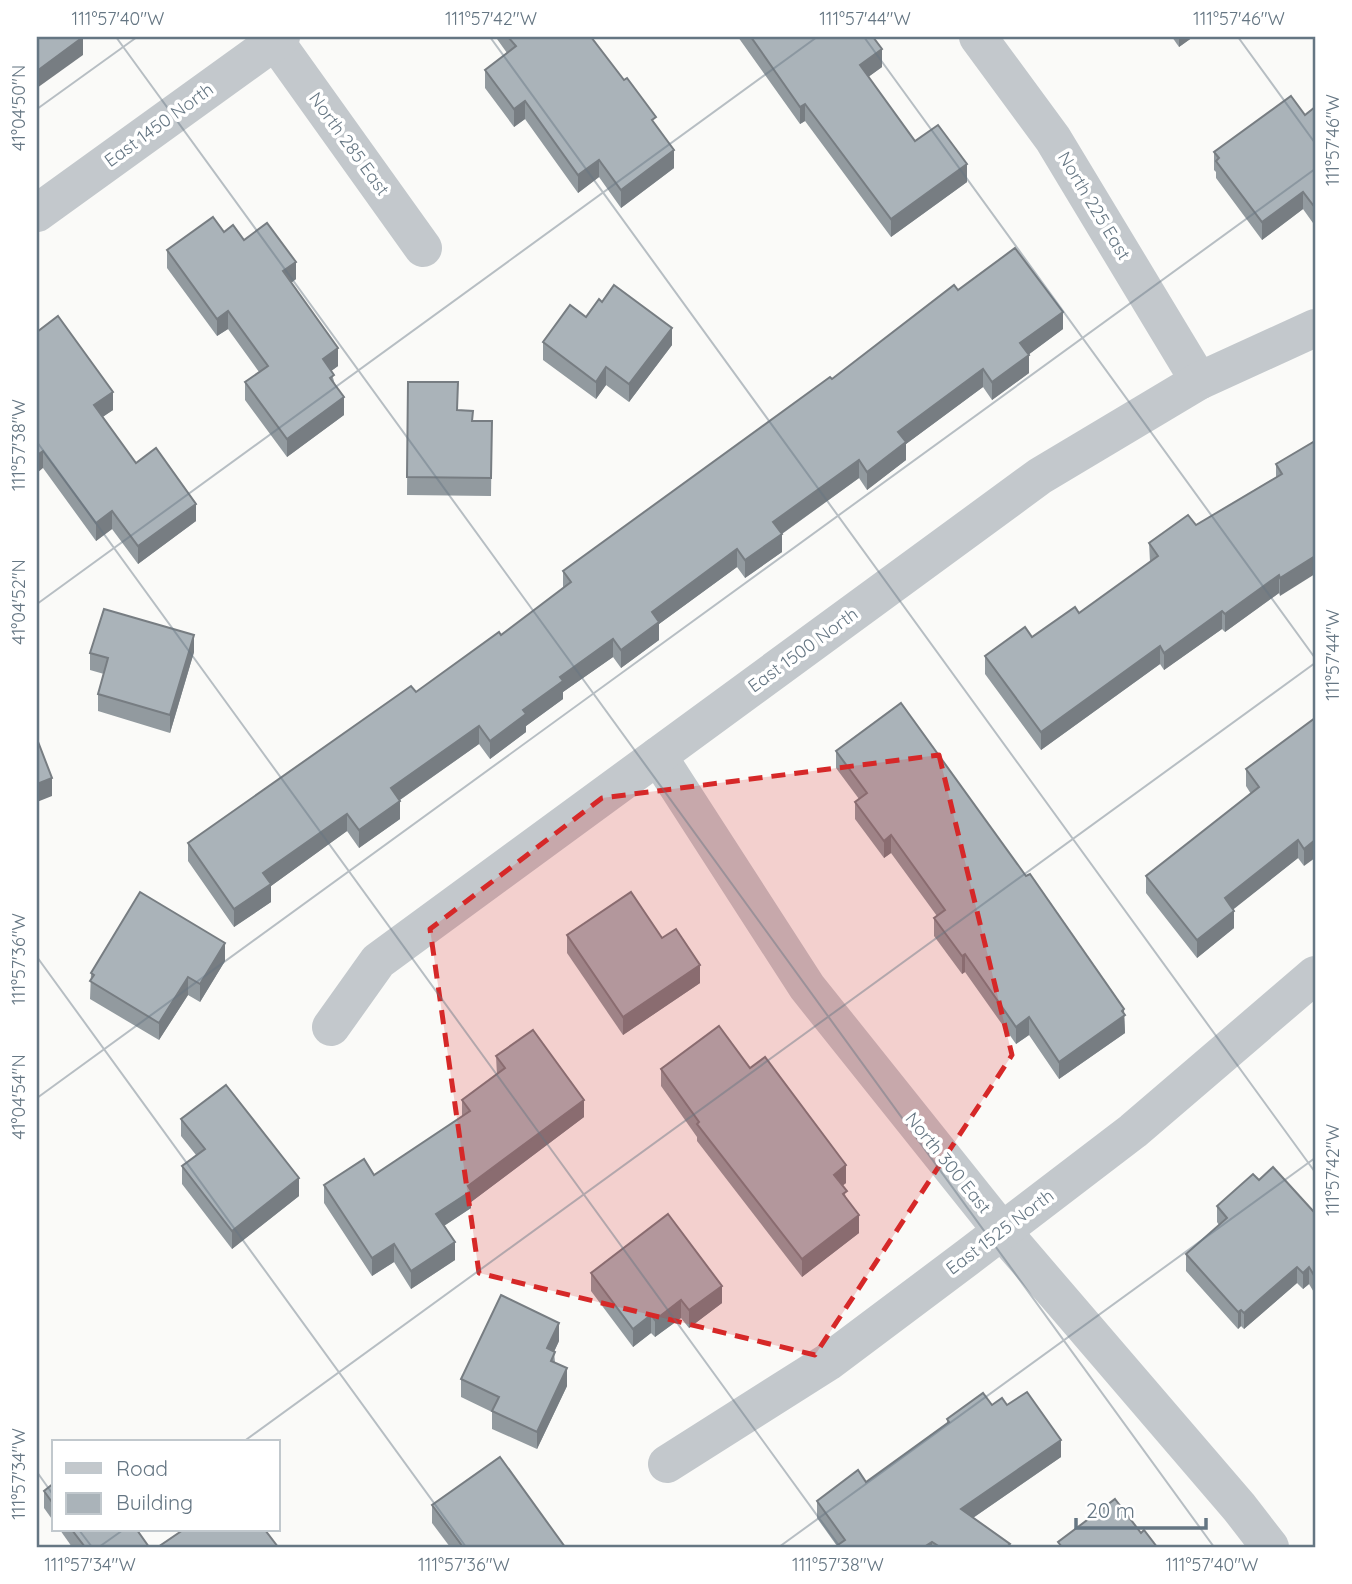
<svg xmlns="http://www.w3.org/2000/svg" width="1352" height="1584" viewBox="0 0 1352 1584" font-family="Quicksand,sans-serif">
<style>
.lines{fill:none;stroke-linecap:round;stroke-linejoin:round}
.street{stroke:#c3c8cc;stroke-width:38}
.wall{fill:#929a9f}
.shaded-wall{fill:#777d82}
.building{fill:#aab3b9;stroke:#777d82;stroke-width:2}
.marked{fill:#d62828;fill-opacity:0.2;stroke:#d62828;stroke-width:5;stroke-dasharray:14 9;stroke-linejoin:round}
.ticks{fill:none;stroke:#657683;stroke-width:2;stroke-opacity:0.45}
.labels{text-anchor:middle;stroke-width:7;stroke-linejoin:round;paint-order:stroke}
.street-label{font-size:18px;fill:#657683;stroke:#fff}
.neatline{fill:none;stroke:#657683;stroke-width:2.5}
.ticks-label{font-size:18px;text-anchor:middle;fill:#657683}
</style>
<rect width="100%" height="100%" fill="#fafaf8"/>
<g class="lines">
<!-- street -->
<g class="street">
<polyline points="978,37 1053,139 1199,381"/>
<polyline points="275,41 423,248"/>
<polyline points="37,213 281,37"/>
<polyline points="658,756 807,987 1002,1231 1239,1507 1270,1547"/>
<polyline points="331,1027 378,961 1040,476 1199,381 1315,328"/>
<polyline points="667,1464 828,1362 968,1257 1133,1131 1315,975"/>
</g>
</g>
<!-- wall -->
<g class="wall">
<polygon points="497,37 591,37 656,126 674,168 621,208 599,177 578,193 525,119 514,127 485,88 485,70 507,53 497,39"/>
<polygon points="738,37 873,37 882,67 868,77 915,141 967,182 891,237 805,121 800,124"/>
<polygon points="1172,37 1193,37 1179,47"/>
<polygon points="1315,107 1313,223 1303,209 1262,240 1216,178 1216,172 1214,170 1214,152 1305,115"/>
<polygon points="224,232 244,240 296,279 291,283 338,366 331,371 344,415 287,457 245,400 245,382 259,372 228,329 217,336 167,268 167,250"/>
<polygon points="958,290 1063,329 1029,354 1029,373 992,400 983,387 906,444 906,460 867,490 859,478 782,534 782,552 745,578 737,567 659,624 659,640 621,668 613,657 563,692 563,699 526,726 526,732 490,759 479,744 400,800 400,819 359,848 347,831 271,886 271,902 234,927 188,861 188,843 501,635 563,588 563,571"/>
<polygon points="586,317 672,345 629,402 606,385 596,399 543,360 543,342"/>
<polygon points="37,332 113,410 102,417 136,463 196,521 138,564 112,529 96,541 43,468"/>
<polygon points="408,382 457,410 473,421 492,421 491,496 407,495"/>
<polygon points="1315,441 1280,596 1279,593 1225,632 1222,629 1164,670 1160,664 1041,750 985,674 985,656 1032,637 1079,613 1150,562 1149,543 1196,525 1276,477 1276,464"/>
<polygon points="194,652 170,733 98,711 98,694 104,674 90,670 90,653"/>
<polygon points="1315,718 1304,866 1298,858 1233,909 1234,928 1197,958 1146,893 1146,876 1251,794 1246,786 1246,769"/>
<polygon points="836,751 1124,1014 1125,1033 1059,1079 1029,1035 1016,1044 965,972 962,974 934,936 934,918 937,916 891,853 884,858 855,819 855,802 859,799 836,768"/>
<polygon points="567,935 662,938 700,983 623,1035 567,953"/>
<polygon points="225,961 200,1002 188,995 159,1040 90,999 91,973"/>
<polygon points="496,1056 584,1117 471,1202 471,1208 444,1226 455,1260 411,1289 394,1262 372,1276 324,1203 324,1185 374,1175 462,1117 462,1100 497,1075"/>
<polygon points="750,1068 846,1183 842,1186 859,1233 802,1277 697,1141 697,1137 661,1086 661,1069"/>
<polygon points="181,1119 299,1196 232,1249 182,1184 182,1166 196,1155 181,1136"/>
<polygon points="1259,1180 1314,1212 1315,1211 1315,1294 1309,1284 1303,1289 1297,1283 1244,1329 1241,1326 1238,1329 1186,1271 1186,1254 1219,1225 1217,1222 1217,1206"/>
<polygon points="591,1273 722,1303 689,1328 681,1318 655,1337 651,1333 633,1347 591,1291"/>
<polygon points="559,1341 554,1352 555,1362 567,1386 537,1449 492,1429 492,1412 461,1397 461,1379"/>
<polygon points="992,1405 1007,1405 1061,1457 973,1518 1010,1547 835,1547 837,1546 817,1518 817,1501 866,1482 947,1423 947,1419"/>
<polygon points="54,1483 54,1522 44,1508 44,1491"/>
<polygon points="432,1505 565,1547 450,1547 432,1523"/>
<polygon points="60,1530 137,1530 149,1547 72,1547"/>
</g>
<!-- shaded-wall -->
<g class="shaded-wall">
<polygon points="83,37 83,55 37,88 37,71"/>
<polygon points="1179,37 1193,37 1179,47"/>
<polygon points="882,49 882,67 860,83 860,65"/>
<polygon points="525,101 525,119 514,127 514,109"/>
<polygon points="805,104 805,121 800,124 800,107"/>
<polygon points="674,150 674,168 621,208 621,190"/>
<polygon points="599,160 599,177 578,193 578,175"/>
<polygon points="967,164 967,182 891,237 891,219"/>
<polygon points="1303,192 1303,209 1262,240 1262,222"/>
<polygon points="1315,203 1315,221 1313,223 1313,205"/>
<polygon points="296,262 296,279 283,289 283,271"/>
<polygon points="228,311 228,329 217,336 217,319"/>
<polygon points="1063,312 1063,329 1020,361 1020,343"/>
<polygon points="672,328 672,345 629,402 629,384"/>
<polygon points="338,348 338,366 323,377 323,359"/>
<polygon points="1029,355 1029,373 992,400 992,382"/>
<polygon points="606,367 606,385 596,399 596,382"/>
<polygon points="983,369 983,387 906,444 906,460 867,490 867,472 898,432"/>
<polygon points="113,392 113,410 94,423 94,405"/>
<polygon points="344,397 344,415 287,457 287,439"/>
<polygon points="43,451 43,468 37,473 37,455"/>
<polygon points="859,460 859,478 773,540 773,522"/>
<polygon points="196,504 196,521 138,564 138,546"/>
<polygon points="112,511 112,529 96,541 96,523"/>
<polygon points="782,534 782,552 745,578 745,560"/>
<polygon points="737,549 737,567 659,624 659,640 621,668 621,650 652,612"/>
<polygon points="1315,556 1315,574 1280,596 1280,578"/>
<polygon points="1279,575 1279,593 1225,632 1225,614"/>
<polygon points="1222,611 1222,629 1164,670 1164,653"/>
<polygon points="194,635 194,652 170,733 170,715"/>
<polygon points="613,639 613,657 563,692 563,699 526,726 526,732 490,759 490,741 560,677"/>
<polygon points="1160,646 1160,664 1041,750 1041,732"/>
<polygon points="479,726 479,744 391,806 391,788"/>
<polygon points="52,778 52,796 37,802 37,784"/>
<polygon points="400,801 400,819 359,848 359,830"/>
<polygon points="39,810 39,828 37,829 37,811"/>
<polygon points="347,814 347,831 271,886 271,902 234,927 234,909 263,873"/>
<polygon points="891,835 891,853 884,858 884,841"/>
<polygon points="1298,840 1298,858 1225,916 1225,898"/>
<polygon points="1315,840 1315,858 1304,866 1304,849"/>
<polygon points="1234,911 1234,928 1197,958 1197,940"/>
<polygon points="225,943 225,961 200,1002 200,984"/>
<polygon points="965,954 965,972 962,974 962,956"/>
<polygon points="700,965 700,983 623,1035 623,1017"/>
<polygon points="188,977 188,995 159,1040 159,1023"/>
<polygon points="1124,1009 1125,1033 1059,1079 1059,1062"/>
<polygon points="1029,1017 1029,1035 1016,1044 1016,1027"/>
<polygon points="584,1100 584,1117 471,1202 471,1208 436,1231 436,1214 468,1186"/>
<polygon points="846,1165 846,1183 834,1192 834,1175"/>
<polygon points="299,1178 299,1196 232,1249 232,1231"/>
<polygon points="859,1215 859,1233 802,1277 802,1259"/>
<polygon points="455,1242 455,1260 411,1289 411,1271"/>
<polygon points="394,1244 394,1262 372,1276 372,1258"/>
<polygon points="1297,1267 1297,1283 1244,1329 1244,1313"/>
<polygon points="1309,1267 1309,1284 1303,1289 1303,1273"/>
<polygon points="722,1286 722,1303 689,1328 689,1310"/>
<polygon points="681,1300 681,1318 655,1337 655,1320"/>
<polygon points="1241,1310 1241,1326 1238,1329 1238,1312"/>
<polygon points="651,1315 651,1333 633,1347 633,1329"/>
<polygon points="559,1323 559,1341 547,1366 547,1348"/>
<polygon points="567,1368 567,1386 537,1449 537,1432"/>
<polygon points="1061,1440 1061,1457 961,1526 961,1509"/>
<polygon points="932,1542 932,1547 924,1547"/>
</g>
<!-- building -->
<g class="building">
<polygon points="37,37 83,37 37,71"/>
<polygon points="508,37 591,37 624,80 627,78 656,117 652,120 674,150 621,190 599,160 578,175 525,101 514,109 485,70 516,46"/>
<polygon points="751,37 873,37 882,49 860,65 915,141 938,125 967,164 891,219 805,104 800,107"/>
<polygon points="1291,96 1305,115 1315,107 1315,203 1313,205 1303,192 1262,222 1216,161 1219,158 1214,152"/>
<polygon points="213,217 224,232 233,225 244,240 267,223 296,262 283,271 338,348 323,359 334,375 330,378 344,397 287,439 245,382 268,366 228,311 217,319 167,250"/>
<polygon points="1015,248 1063,312 1020,343 1029,355 992,382 983,369 898,432 906,442 867,472 859,460 773,522 782,534 745,560 737,549 652,612 659,622 621,650 613,639 560,677 563,681 523,710 526,714 490,741 479,726 391,788 400,801 359,830 347,814 263,873 271,884 234,909 188,843 411,686 416,692 499,632 501,635 571,582 563,571 830,377 832,379 954,285 958,290"/>
<polygon points="614,285 672,328 629,384 606,367 596,382 543,342 570,305 586,317 599,299 602,302"/>
<polygon points="58,316 113,392 94,405 136,463 156,448 196,504 138,546 112,511 96,523 43,451 37,455 37,332"/>
<polygon points="408,382 458,382 457,410 473,411 472,421 492,421 491,478 407,477"/>
<polygon points="1315,441 1315,556 1280,578 1279,575 1225,614 1222,611 1164,653 1160,646 1041,732 985,656 1025,627 1032,637 1075,607 1079,613 1158,556 1149,543 1188,515 1196,525 1282,474 1276,464"/>
<polygon points="104,609 194,635 170,715 98,694 108,658 90,653"/>
<polygon points="901,703 1026,876 1030,874 1124,1009 1122,1011 1125,1015 1059,1062 1029,1017 1016,1027 965,954 962,956 934,918 945,910 891,835 884,841 855,802 867,793 836,751"/>
<polygon points="1315,718 1315,840 1304,849 1298,840 1225,898 1234,911 1197,940 1146,876 1259,787 1246,769"/>
<polygon points="37,739 52,778 37,784"/>
<polygon points="140,892 225,943 200,984 188,977 159,1023 90,981 94,975 91,973"/>
<polygon points="631,892 662,938 676,929 700,965 623,1017 567,935"/>
<polygon points="719,1026 750,1068 765,1057 846,1165 834,1175 847,1191 843,1194 859,1215 802,1259 697,1124 699,1122 661,1069"/>
<polygon points="533,1030 584,1100 468,1186 471,1191 436,1214 455,1242 411,1271 394,1244 372,1258 324,1185 364,1159 374,1175 470,1111 462,1100 505,1068 496,1056"/>
<polygon points="226,1085 299,1178 232,1231 182,1166 205,1149 181,1119"/>
<polygon points="1273,1167 1314,1212 1315,1211 1315,1277 1309,1267 1303,1273 1297,1267 1244,1313 1241,1310 1238,1312 1186,1254 1227,1218 1217,1206 1253,1174 1259,1180"/>
<polygon points="668,1214 722,1286 689,1310 681,1300 655,1320 651,1315 633,1329 591,1273"/>
<polygon points="501,1295 559,1323 547,1348 555,1352 551,1361 567,1368 537,1432 492,1411 499,1397 461,1379"/>
<polygon points="1027,1392 1061,1440 961,1509 1010,1544 1007,1547 940,1547 932,1542 924,1547 835,1547 845,1540 817,1501 858,1470 866,1482 949,1422 947,1419 983,1393 992,1405 1002,1398 1007,1405"/>
<polygon points="500,1457 565,1547 463,1547 432,1505"/>
<polygon points="54,1483 54,1505 44,1491"/>
<polygon points="1115,1499 1141,1533 1144,1530 1157,1547 1062,1547 1058,1542"/>
<polygon points="72,1530 137,1530 149,1547 85,1547"/>
<polygon points="183,1530 265,1530 278,1547 158,1547"/>
</g>
<!-- marked area -->
<path class="marked" d="M939 755 1012 1055 815 1355 479 1273 430 929 602 798Z"/>
<!-- ticks -->
<path class="ticks" d="M116 37 1214 1547M490 37 1315 1172M864 37 1315 658M1238 37 1315 143M37 109 137 37M37 442 840 1547M37 604 817 37M37 957 466 1547M37 1098 1315 169M243 1442 1315 663M37 1472 54 1496M79 1530 92 1547M99 1547 123 1530M779 1547 1315 1158"/>
<g class="labels">
<!-- street labels -->
<g class="street-label">
<text transform="translate(159 125) rotate(-36)" y="6">East 1450 North</text>
<text transform="translate(349 144) rotate(54)" y="6">North 285 East</text>
<text transform="translate(1094 206) rotate(59)" y="6">North 225 East</text>
<text transform="translate(803 650) rotate(-36)" y="6">East 1500 North</text>
<text transform="translate(948 1163) rotate(51)" y="6">North 300 East</text>
<text transform="translate(1000 1232) rotate(-37)" y="6">East 1525 North</text>
</g>
</g>
<!-- border -->
<rect width="1352" height="1584" fill="none" stroke="#ffffff" stroke-width="77"/>
<!-- legend -->
<rect x="52" y="1440" width="228" height="91" fill="#ffffff" stroke="#c1c8cd" stroke-width="2"/>
<rect x="66" y="1463" width="35" height="10" fill="#c3c8cc" stroke="#c1c8cd" stroke-width="2"/>
<text x="116" y="1476" font-size="21" fill="#657683">Road</text>
<rect x="66" y="1493" width="35" height="21" fill="#aab3b9" stroke="#c1c8cd" stroke-width="2"/>
<text x="116" y="1510" font-size="21" fill="#657683">Building</text>
<!-- scale -->
<path d="M1076 1518v10h130v-10" fill="none" stroke="#657683" stroke-width="3.5"/>
<text x="1086" y="1518" font-size="21" fill="#657683" stroke="#ffffff" stroke-width="5" paint-order="stroke">20 m</text>
<rect x="38" y="38" width="1276" height="1508" class="neatline"/>
<g class="ticks-label">
<text x="118" y="25">111°57'40"W</text>
<text x="491" y="25">111°57'42"W</text>
<text x="865" y="25">111°57'44"W</text>
<text x="1239" y="25">111°57'46"W</text>
<text transform="translate(19 108) rotate(-90)" y="6">41°04'50"N</text>
<text transform="translate(1333 140) rotate(-90)" y="6">111°57'46"W</text>
<text transform="translate(19 445) rotate(-90)" y="6">111°57'38"W</text>
<text transform="translate(19 602) rotate(-90)" y="6">41°04'52"N</text>
<text transform="translate(1333 655) rotate(-90)" y="6">111°57'44"W</text>
<text transform="translate(19 959) rotate(-90)" y="6">111°57'36"W</text>
<text transform="translate(19 1097) rotate(-90)" y="6">41°04'54"N</text>
<text transform="translate(1333 1170) rotate(-90)" y="6">111°57'42"W</text>
<text transform="translate(19 1474) rotate(-90)" y="6">111°57'34"W</text>
<text x="90" y="1571">111°57'34"W</text>
<text x="464" y="1571">111°57'36"W</text>
<text x="838" y="1571">111°57'38"W</text>
<text x="1212" y="1571">111°57'40"W</text>
</g>
</svg>
